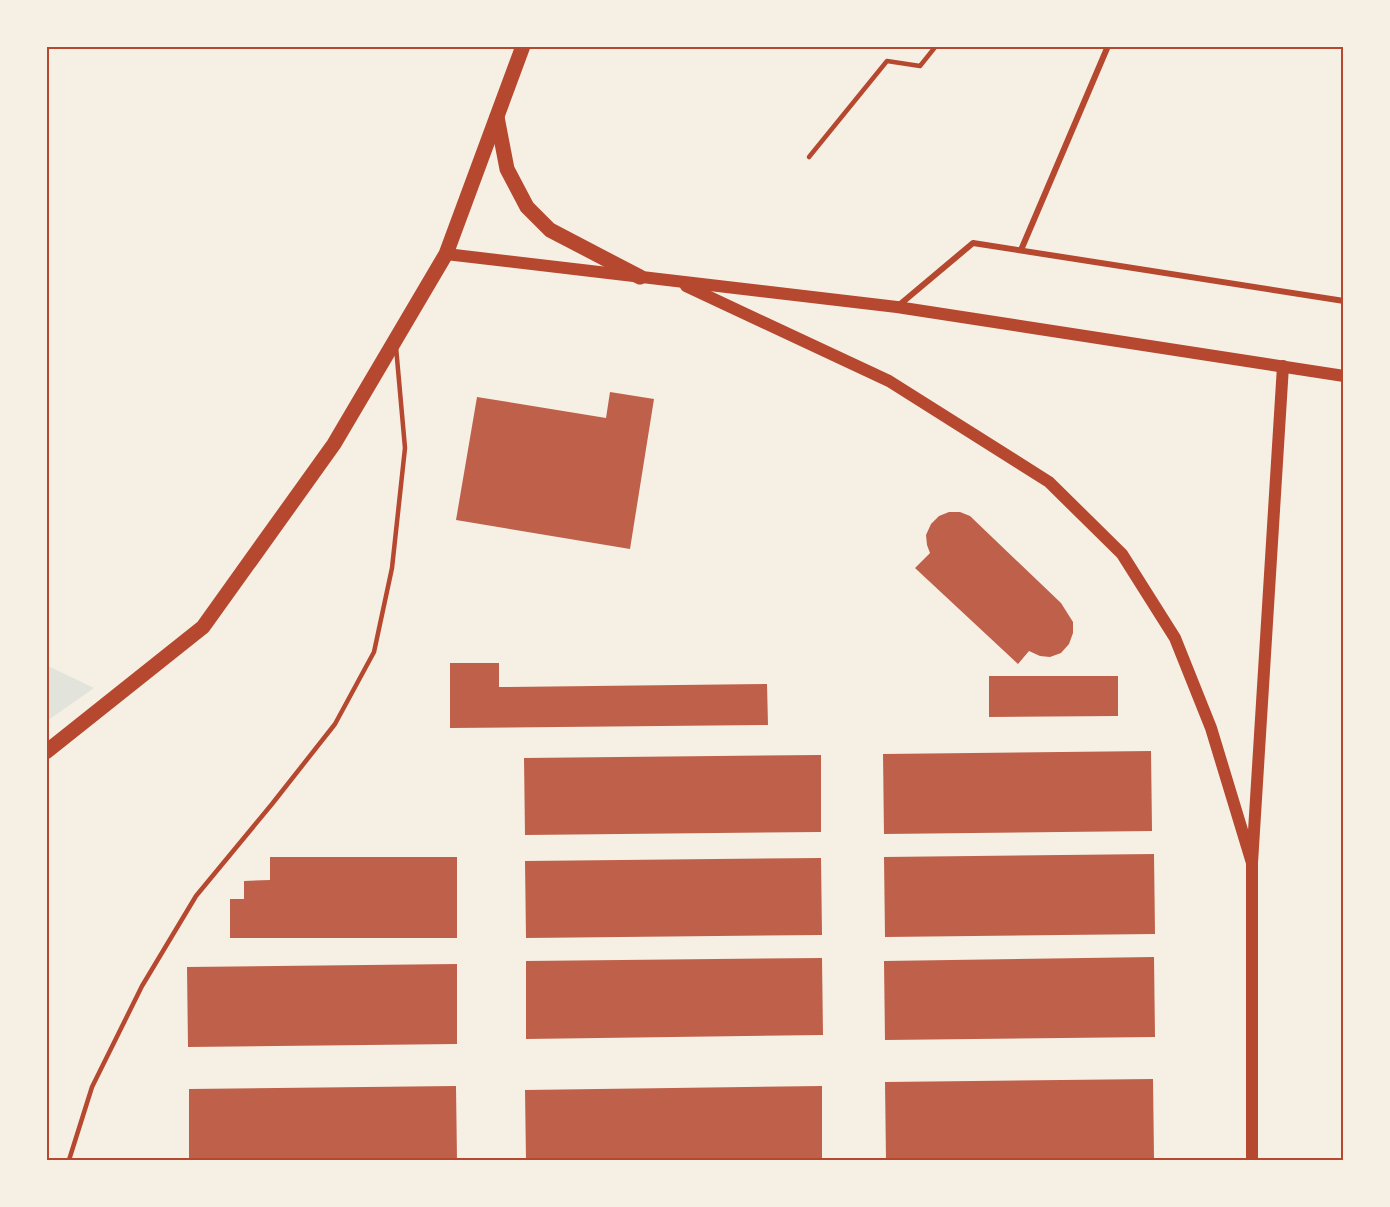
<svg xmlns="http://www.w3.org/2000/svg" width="1390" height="1207" viewBox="0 0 1390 1207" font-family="'Public Sans',sans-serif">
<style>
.green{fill:#e2e4dc}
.building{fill:#bf614a}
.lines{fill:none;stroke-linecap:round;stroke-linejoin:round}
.service{stroke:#b5482f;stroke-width:4.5}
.minor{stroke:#b5482f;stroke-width:6}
.secondary{stroke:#b5482f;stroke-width:12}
.primary{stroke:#b5482f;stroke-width:15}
.neatline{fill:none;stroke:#b5482f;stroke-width:2}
</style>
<rect width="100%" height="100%" fill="#f6efe4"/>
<!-- green -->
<polygon class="green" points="46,665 94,688 47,721 46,721"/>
<!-- building -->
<g class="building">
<polygon points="610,392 654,399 630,549 456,520 477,397 606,418"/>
<polygon points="949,512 960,512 970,516 1061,603 1073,622 1073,633 1069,644 1061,653 1050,657 1040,656 1029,651 1018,664 915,568 930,553 927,545 926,535 931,524 939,516"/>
<polygon points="450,663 499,663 499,687 767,684 768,725 450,728"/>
<polygon points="989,676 1118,676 1118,716 989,717"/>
<polygon points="1151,751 1152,831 884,834 883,754"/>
<polygon points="821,755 821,832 525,835 524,758"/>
<polygon points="1154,854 1155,934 885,937 884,857"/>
<polygon points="270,857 457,857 457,938 230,938 230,899 244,899 244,881 270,880"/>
<polygon points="821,858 822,935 526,938 525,861"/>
<polygon points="1154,957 1155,1037 885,1040 884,961"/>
<polygon points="822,958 823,1035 526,1039 526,961"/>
<polygon points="457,964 457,1044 188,1047 187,967"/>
<polygon points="1153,1079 1154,1158 886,1160 885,1082"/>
<polygon points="456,1086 457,1160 189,1160 189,1089"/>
<polygon points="822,1086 822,1160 526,1160 525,1090"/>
</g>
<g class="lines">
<!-- service -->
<g class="service">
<polyline points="809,157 887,61 920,66 936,46"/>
<polyline points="69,1160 92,1087 142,986 196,896 272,804 335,724 374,652 392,568 405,448 396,347"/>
</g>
<!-- minor -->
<g class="minor">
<polyline points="1021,250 1108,46"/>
<polyline points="898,306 973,243 1344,301"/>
</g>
<!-- secondary -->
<g class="secondary">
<polyline points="446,254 897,307 1344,376"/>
<polyline points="686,286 889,381 1049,482 1122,554 1175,638 1211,728 1252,863"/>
<polyline points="1252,1160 1252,863 1283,366"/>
</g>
<!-- primary -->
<g class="primary">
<polyline points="497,117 507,169 527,207 550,230 640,277"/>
<polyline points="46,752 203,627 334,444 446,254 523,46"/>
</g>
</g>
<!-- border -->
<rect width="1390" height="1207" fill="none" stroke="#f6efe4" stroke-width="96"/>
<rect x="48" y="48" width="1294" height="1111" class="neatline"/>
</svg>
